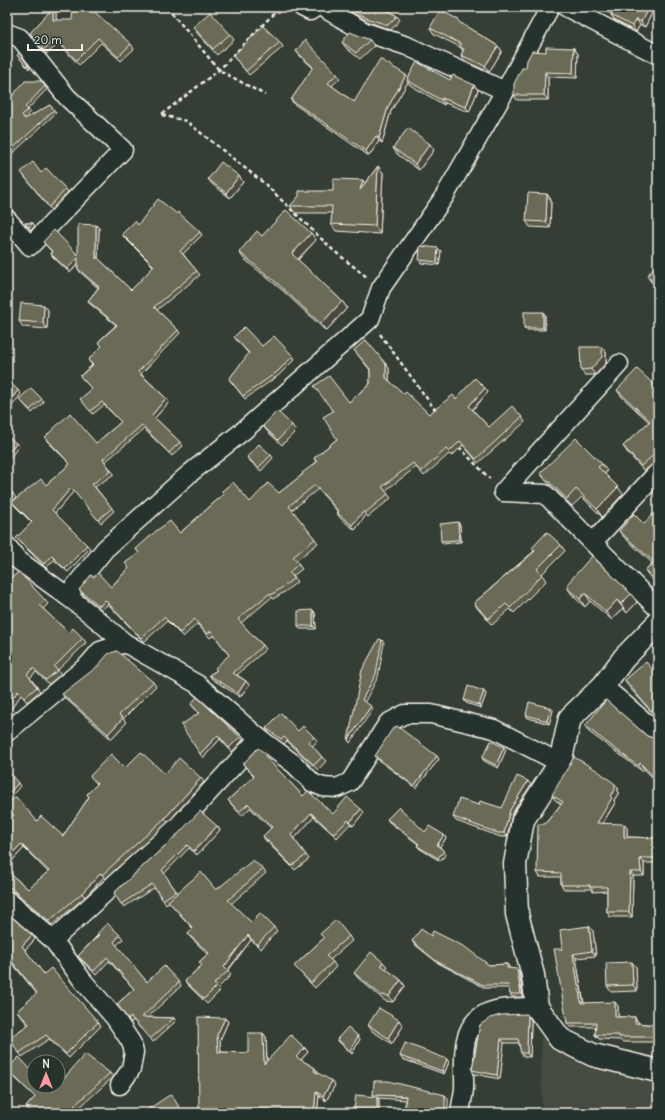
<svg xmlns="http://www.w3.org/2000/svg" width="665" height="1120" viewBox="0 0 665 1120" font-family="Delius,sans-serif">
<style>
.built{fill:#444b3f}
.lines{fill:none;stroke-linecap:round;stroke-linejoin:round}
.street-casing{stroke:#f4f1e8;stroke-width:21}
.secondary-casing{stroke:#f4f1e8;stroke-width:25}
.path{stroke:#f4f1e8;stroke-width:2.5;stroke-dasharray:4 3;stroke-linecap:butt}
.street{stroke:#26332d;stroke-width:18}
.secondary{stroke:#26332d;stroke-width:22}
.wall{fill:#5c5b4a;stroke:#f4f1e8}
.shaded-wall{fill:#4b4a3c;stroke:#f4f1e8}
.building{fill:#6b6a56;stroke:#f4f1e8}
</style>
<rect width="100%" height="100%" fill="#343e35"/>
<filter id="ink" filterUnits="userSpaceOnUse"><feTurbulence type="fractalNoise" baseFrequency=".025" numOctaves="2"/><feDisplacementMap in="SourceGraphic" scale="8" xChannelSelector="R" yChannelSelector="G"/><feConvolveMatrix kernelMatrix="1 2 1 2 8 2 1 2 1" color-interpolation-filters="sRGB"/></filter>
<g filter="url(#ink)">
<!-- built -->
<polygon class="built" points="541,1038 658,1069 658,1113 542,1113"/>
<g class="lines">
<!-- street casing -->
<g class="street-casing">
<g id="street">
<polyline points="302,7 310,11 316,7"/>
<polyline points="322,7 365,32 407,46 505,91"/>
<polyline points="550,7 505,91 444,197 381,288 370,319 243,431 189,474 105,549 67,596 88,612 125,643 197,684 259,738 294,764 313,783 323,787 337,788 350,782 388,723 405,714 431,714 494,729 560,763"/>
<polyline points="566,7 658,55"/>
<polyline points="7,33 20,38 67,97 123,150 30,246 7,219"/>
<polyline points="619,364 503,492 545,494 658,609"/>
<polyline points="593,542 658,472"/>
<polyline points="7,546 18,560 67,596"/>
<polyline points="603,686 658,733"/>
<polyline points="7,732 88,665 100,651 125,643"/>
<polyline points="7,900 53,940 83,981 115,1018 131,1042 134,1052 131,1069 120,1085"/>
<polyline points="53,940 175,829 259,738"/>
<path d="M460 1113C461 1105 463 1097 464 1089 465 1065 458 1030 483 1015 497 1006 521 1008 537 1007"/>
</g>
</g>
<!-- secondary casing -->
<g class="secondary-casing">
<polyline id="secondary" points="658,623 624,658 603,686 570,718 560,763 523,820 515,864 517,914 533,975 537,1007 560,1039 593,1055 658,1071"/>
</g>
<!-- path -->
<g class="path">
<polyline points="167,7 219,70 265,95"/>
<polyline points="162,114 219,70 280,7"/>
<polyline points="162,115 186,121 265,184 333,250 368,278"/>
<polyline points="380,334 436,411"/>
<polyline points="459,447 490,479"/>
</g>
<!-- street -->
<use href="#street" class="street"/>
<!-- secondary -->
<use href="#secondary" class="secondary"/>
</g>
<!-- wall -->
<g class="wall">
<polygon points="343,7 387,7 389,9 388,10 397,16 400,20 391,30 369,22"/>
<polygon points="600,7 647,7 648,8 652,13 645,27 640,25 636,32 614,20 611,15 611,14"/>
<polygon points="56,13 56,20 131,44 134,49 121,61 101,43 79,65 59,44 46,54 30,33"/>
<polygon points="462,24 498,46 502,51 489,72 465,61 461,55 463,51 460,47 434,34 430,28"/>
<polygon points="193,27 230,34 234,40 217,55 197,33"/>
<polygon points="370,40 374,46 360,59 346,48 342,42"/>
<polygon points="280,42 283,47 249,75 233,56"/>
<polygon points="574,48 578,54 577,78 548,77 548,100 517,100 514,95 526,68 546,52"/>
<polygon points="296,51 337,74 340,78 332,86 354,102 408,78 450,80 474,85 478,90 469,112 445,103 444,105 410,85 408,82 391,111 382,143 379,141 369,156 294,104 291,100 313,68 299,55"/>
<polygon points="19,53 30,68 29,69 17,55"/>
<polygon points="41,81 47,89 28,109 30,112 24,118 25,119 50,105 56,113 12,154 7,147 7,102"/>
<polygon points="393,148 434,150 419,170 397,154"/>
<polygon points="378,166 383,173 380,234 336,231 331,224 332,213 295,213 290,206 333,191 365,183"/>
<polygon points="41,173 66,189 68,192 51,210 23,175"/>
<polygon points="239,176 243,182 230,198 212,184 208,179"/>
<polygon points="547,194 551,200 550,228 530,227 526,221"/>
<polygon points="25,223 33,223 35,226 31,230"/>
<polygon points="138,225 200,232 202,235 183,254 200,275 157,310 178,330 180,333 141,374 166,398 169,402 155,418 180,442 183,446 172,456 144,429 105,462 114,474 95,487 114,511 101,523 74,491 55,513 90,548 68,572 54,560 46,568 16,538 32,523 15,506 12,502 46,485 70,464 47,441 45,437 96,443 121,422 104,405 93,414 83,402 92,389 80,376 92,365 88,360 102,346 98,342 116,325 90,304 88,301 98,288 80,272 78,269 78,264 70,273 53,257 51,254 52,252 43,242 78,255 99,228 98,258 131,290 154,267 124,237 122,234"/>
<polygon points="311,233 316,240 298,260 342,301 347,308 326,331 282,290 244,259 239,252 262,236"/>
<polygon points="438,248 441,251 439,265 421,263 419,260"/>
<polygon points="658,263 658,298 656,296 652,291 656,286 651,282 647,276"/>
<polygon points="44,305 48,310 47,329 23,327 19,321"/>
<polygon points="543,312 545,315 545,330 526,330 524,328"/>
<polygon points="234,337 293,356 295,359 279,375 245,399 229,379 249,354"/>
<polygon points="354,350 389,368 389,381 404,394 429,414 456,399 488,392 473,410 489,427 522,417 525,422 478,463 463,445 452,456 449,454 424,476 416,467 385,491 391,498 368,517 366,515 355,530 340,518 337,513 339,513 318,489 292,510 318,543 296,561 302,569 293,576 297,582 286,591 273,599 272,597 241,623 253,636 263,645 266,649 237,675 246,681 249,685 240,697 212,679 209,675 217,670 229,655 214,635 210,638 197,624 183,637 167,621 144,642 108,604 102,610 82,594 79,590 94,577 111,587 129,568 139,553 136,549 180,533 224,494 222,491 250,502 279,493 303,474 316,462 314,458 337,439 349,402 370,384 370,370"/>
<polygon points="606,352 606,363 595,375 585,375 581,370"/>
<polygon points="658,388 658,460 644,471 627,452 623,446 649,422 621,396 617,390"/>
<polygon points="19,399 42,399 44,402 32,413"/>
<polygon points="292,425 296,431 282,445 267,431 263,426"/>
<polygon points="271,455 273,458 261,471 249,460 247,457"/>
<polygon points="602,464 607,471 605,474 623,494 602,517 582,497 572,506 546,481 540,473"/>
<polygon points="7,485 16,498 7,504"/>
<polygon points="658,520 658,584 649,576 645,570 652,563 623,536 619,531"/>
<polygon points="458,522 460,525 461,542 443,544 441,541"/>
<polygon points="561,545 565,551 542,574 546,581 514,613 510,609 492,625 478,609 474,603 534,551 532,548"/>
<polygon points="7,581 45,600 48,604 43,609 69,633 83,638 86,643 58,670 61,674 49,684 36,672 30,678 40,691 27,702 21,695 8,713 7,712"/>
<polygon points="568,589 637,602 627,613 623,608 612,620 590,601 585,607 574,597"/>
<polygon points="313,610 315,613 316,629 300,629 298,626"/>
<polygon points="658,673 658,714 655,716 628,686 625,680 657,674"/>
<polygon points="153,682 156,686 123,719 126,723 111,739 65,698 62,694"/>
<polygon points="486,694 481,708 466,703 464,700"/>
<polygon points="191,704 243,740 232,752 220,739 203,758 198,713"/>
<polygon points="553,710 549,724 528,718 526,715"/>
<polygon points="585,726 647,736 658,740 658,783 644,769 642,771 589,732"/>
<polygon points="266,728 298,731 317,741 312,746 322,757 326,761 318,770 287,741 284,744 269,733"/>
<polygon points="506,750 498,768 484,761 482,758"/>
<polygon points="266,754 269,758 268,760 303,796 333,814 364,812 353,826 350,824 337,838 314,817 294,839 309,859 295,870 265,840 263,836 271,828 250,808 242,816 231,804 228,800 254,776 246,768 243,764"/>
<polygon points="375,756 439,759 416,788 377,759"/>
<polygon points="125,768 165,774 204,782 168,822 105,879 104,877 85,897 52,925 14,892 7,891 7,871 28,889 48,872 24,848 7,866 7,823 14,816 7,808 7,804 37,821 63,836 89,797 87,794"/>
<polygon points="531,785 512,813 507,837 501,837 456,821 453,817 479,805 502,808"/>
<polygon points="618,788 618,794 614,800 615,803 603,823 627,828 627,837 658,838 658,863 644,863 644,876 633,876 632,917 610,917 607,912 607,891 593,892 592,889 564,889 561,885 561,877 540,877 537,872 545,824 561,804 555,800 552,795"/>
<polygon points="387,819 425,832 444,835 446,838 440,847 446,854 440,861 420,849 417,846 418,844 389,822"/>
<polygon points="217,826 220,830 197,855 189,848 164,874 177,892 216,890 263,869 266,873 231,904 251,922 274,927 277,931 261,949 251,940 228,971 231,975 218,988 220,991 207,1004 188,985 185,981 202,965 199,962 208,954 191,938 188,934 193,929 169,902 166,904 154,888 124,907 114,893 179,833"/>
<polygon points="7,913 32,935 35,939 25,950 44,974 98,1022 101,1026 69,1058 49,1039 22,1057 9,1038 28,1025 17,1011 37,994 12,963 11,965 7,961"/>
<polygon points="593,931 596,956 576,958 584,1003 618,1006 618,1017 635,1017 638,1022 638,1023 658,1025 658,1046 656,1042 622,1042 620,1040 599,1039 595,1035 596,1027 570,1027 567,1023 562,949"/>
<polygon points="97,934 123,939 116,945 147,982 179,982 181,986 148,1017 174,1018 176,1021 153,1042 133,1020 131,1023 117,1004 134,989 109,961 96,975 81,960 78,956 98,935"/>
<polygon points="320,934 349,936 352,941 330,960 333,962 336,967 315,988 298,970 294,966 324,938"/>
<polygon points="431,936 489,965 507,964 509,966 509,968 519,972 523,997 512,997 510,994 509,988 485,988 438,963 414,944 412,941"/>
<polygon points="383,962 387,967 386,969 401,980 405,986 393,1002 385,1001 358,978 354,973"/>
<polygon points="636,967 637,991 611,992 607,986"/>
<polygon points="225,1018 228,1022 220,1040 221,1052 248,1053 263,1033 266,1037 267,1061 305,1048 308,1052 301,1060 315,1068 318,1073 335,1085 326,1101 319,1096 317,1113 199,1113"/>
<polygon points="531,1020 530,1057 524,1057 521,1053 519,1043 504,1043 500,1079 474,1074 472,1070 480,1025"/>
<polygon points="368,1025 403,1026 392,1044 372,1031"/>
<polygon points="337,1039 360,1039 352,1054 339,1042"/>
<polygon points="400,1056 449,1062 444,1074 402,1059"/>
<polygon points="7,1069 53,1091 110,1073 113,1077 77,1110 79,1113 31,1113 26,1107 35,1097 10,1073"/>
<polygon points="373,1095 448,1098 406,1100 378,1098 379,1100 379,1113 356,1112 354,1109 375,1097"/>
</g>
<!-- shaded-wall -->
<g class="shaded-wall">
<polygon points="384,7 387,7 389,9 386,12 383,8"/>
<polygon points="53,8 56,13 56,24 53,20"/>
<polygon points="648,8 652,13 645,27 641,22"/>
<polygon points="636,19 640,25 636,32 632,26"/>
<polygon points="498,46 502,51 489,72 485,66"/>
<polygon points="574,48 578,54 577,78 573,73"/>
<polygon points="545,72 548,77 548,100 544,95"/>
<polygon points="406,75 410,80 407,80 408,82 391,111 382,143 379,138 388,107"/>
<polygon points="474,85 478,90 469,112 466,107"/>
<polygon points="442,98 445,103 444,105 441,100"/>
<polygon points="376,136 379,141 369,156 366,151"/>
<polygon points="430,144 434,150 419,170 415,164"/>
<polygon points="378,166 383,173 380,234 375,226"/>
<polygon points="239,176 243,182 230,198 226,193"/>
<polygon points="363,180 368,188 360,190"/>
<polygon points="547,194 551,200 550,228 546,222"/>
<polygon points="96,225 99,228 98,262 96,259"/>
<polygon points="311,233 316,240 296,261 292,254"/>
<polygon points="438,248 441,251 439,265 437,262"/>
<polygon points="78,258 80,261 70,273 67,269"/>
<polygon points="342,301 347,308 326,331 321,324"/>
<polygon points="44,305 48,310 47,329 43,323"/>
<polygon points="543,312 545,315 545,330 543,328"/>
<polygon points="602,347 606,352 606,363 595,375 591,369"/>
<polygon points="386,364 389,368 389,382 386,378"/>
<polygon points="485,388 488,392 472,410 469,406"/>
<polygon points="18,390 21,394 7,413 7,406"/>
<polygon points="166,398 169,402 154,419 152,415"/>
<polygon points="16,443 19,446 7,462 7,455"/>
<polygon points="618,487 623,494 602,517 597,509"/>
<polygon points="71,488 74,491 54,514 52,510"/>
<polygon points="364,511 366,515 355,530 352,525"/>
<polygon points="458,522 460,525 461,542 459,540"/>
<polygon points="87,545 90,548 68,572 65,569"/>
<polygon points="585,593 590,601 585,607 580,599"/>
<polygon points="631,594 637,602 627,613 621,604"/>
<polygon points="617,600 623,608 612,620 606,612"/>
<polygon points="313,610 315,613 316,629 313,626"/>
<polygon points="382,640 384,643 378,677 364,703 362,700"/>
<polygon points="246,681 249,685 240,697 238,693"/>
<polygon points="18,691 21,695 8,713 7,712 7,706"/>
<polygon points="484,691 486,694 481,708 479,705"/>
<polygon points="371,706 373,709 350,743 348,740"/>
<polygon points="551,708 553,710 549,724 547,721"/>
<polygon points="123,718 126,723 111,739 108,734"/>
<polygon points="218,735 220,739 203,758 200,754"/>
<polygon points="240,737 243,740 232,752 229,748"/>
<polygon points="314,737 317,741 312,747 309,742"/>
<polygon points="658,741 658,751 653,747"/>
<polygon points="504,747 506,750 498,768 496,765"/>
<polygon points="266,754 269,758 268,760 265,756"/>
<polygon points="437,756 439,759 416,788 414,786"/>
<polygon points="640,763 644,769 642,771 638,766"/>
<polygon points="201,778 204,782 168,822 165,818"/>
<polygon points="528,781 531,785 512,813 507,837 504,833 510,810"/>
<polygon points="18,783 20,786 7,802 7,796"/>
<polygon points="615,784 618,788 618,794 614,800 615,803 600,827 597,823"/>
<polygon points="361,809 364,812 353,826 350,822"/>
<polygon points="311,813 314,817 294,839 291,835"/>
<polygon points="624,824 627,828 627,842 624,837"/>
<polygon points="217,826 220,830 197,855 194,851"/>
<polygon points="444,835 446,838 440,847 437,845"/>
<polygon points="21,844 24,848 7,866 7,859"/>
<polygon points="444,851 446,854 440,861 438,858"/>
<polygon points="640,858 644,863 644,876 641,872"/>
<polygon points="630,872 633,876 632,917 629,912"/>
<polygon points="101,873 104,877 85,897 82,893"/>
<polygon points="589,926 593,931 596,956 592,951"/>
<polygon points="32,935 35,939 25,950 22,946"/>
<polygon points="120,935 123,939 116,946 114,942"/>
<polygon points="248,935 251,940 227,971 224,967"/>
<polygon points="573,954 576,958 584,1007 581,1003"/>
<polygon points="383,962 387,967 385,971 381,965"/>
<polygon points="632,962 636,967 637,991 633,985"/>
<polygon points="517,969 519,972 523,997 521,994"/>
<polygon points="401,980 405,986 393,1002 389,996"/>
<polygon points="615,1002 618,1006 618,1022 615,1017"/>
<polygon points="528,1016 531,1020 530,1057 527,1053"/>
<polygon points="635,1017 638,1022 638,1027 635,1023"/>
<polygon points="225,1018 228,1022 220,1040 221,1057 218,1052 217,1035"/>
<polygon points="399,1020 403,1026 392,1044 388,1038"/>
<polygon points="263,1033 266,1037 267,1069 264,1064"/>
<polygon points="358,1036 360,1039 352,1054 350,1051"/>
<polygon points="501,1039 504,1043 500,1079 497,1075"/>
<polygon points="305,1048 308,1052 299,1062 296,1057"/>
<polygon points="447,1059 449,1062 444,1074 442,1071"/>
<polygon points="315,1068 318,1073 317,1075 314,1071"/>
<polygon points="332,1081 335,1085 326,1101 323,1096"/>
<polygon points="316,1092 319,1096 317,1113 314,1113"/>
<polygon points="445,1095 448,1098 448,1113 444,1113"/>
<polygon points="377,1097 379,1100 379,1113 377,1111"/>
<polygon points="248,1109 251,1113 248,1113"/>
</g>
<!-- building -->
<g class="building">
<polygon points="73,7 89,7 131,44 118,57 98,38 76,60 56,39 43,50 30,33 53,8 53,20 72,20"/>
<polygon points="347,7 384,7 383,8 397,16 388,25 366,18"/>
<polygon points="605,7 647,7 648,8 641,22 636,19 632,26 611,15 613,11"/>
<polygon points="440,10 459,20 459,22 498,46 485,66 461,55 464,49 460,47 461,44 430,28"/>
<polygon points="210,12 230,34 213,49 193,27"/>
<polygon points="263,26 280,42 246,71 233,56"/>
<polygon points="350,32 370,40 356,53 342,42"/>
<polygon points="305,40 337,74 328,83 354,102 380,59 406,75 388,107 379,138 376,136 366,151 291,100 313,67 296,51"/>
<polygon points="546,47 574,48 573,73 545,72 544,95 514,95 514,84 522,68 526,68 527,60 532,51 546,52"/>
<polygon points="19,53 28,65 26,66 17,55"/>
<polygon points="417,62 450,80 453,75 474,85 466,107 442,98 441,100 407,80"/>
<polygon points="25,81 41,81 45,86 25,107 28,110 22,115 25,119 50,105 54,110 10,151 7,147 7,102"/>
<polygon points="408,128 430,144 415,164 393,148"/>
<polygon points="33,162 41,173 46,168 66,189 49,207 21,172"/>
<polygon points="221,162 239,176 226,193 208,179"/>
<polygon points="378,166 375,226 331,224 332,206 290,206 299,196 299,191 333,191 333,179 363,180 360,190"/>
<polygon points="528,193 547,194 546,222 526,221"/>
<polygon points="158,199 177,214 178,212 200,232 180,251 197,271 154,307 178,330 138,372 166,398 152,415 180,442 169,453 142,425 103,459 111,471 92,484 112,508 98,520 71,488 52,510 87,545 65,569 52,556 44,564 16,538 32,522 12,502 41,479 46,485 70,464 45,437 70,413 96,443 121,422 102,402 90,411 80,399 92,389 80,376 93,365 88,360 102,346 98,342 117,325 88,301 99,287 78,269 78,258 67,269 51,254 53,252 43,242 54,230 78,255 78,224 96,225 96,259 97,257 131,290 154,266 122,234 135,221 138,225"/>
<polygon points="286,210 311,233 292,254 342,301 321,324 277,283 239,252 257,231 262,236"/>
<polygon points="25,223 33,223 29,227"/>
<polygon points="420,246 438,248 437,262 419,260"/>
<polygon points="658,263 658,296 652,291 657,285 647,276"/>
<polygon points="21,303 44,305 43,323 19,321"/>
<rect x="524" y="312" width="19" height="16"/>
<polygon points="244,327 262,346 274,336 293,356 277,372 243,396 229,379 249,353 234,337"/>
<polygon points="366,340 386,364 386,378 404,394 406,392 429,414 453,395 456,399 475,378 485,388 469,406 489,427 512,406 522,417 476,459 460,441 449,452 446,449 421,472 413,463 382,487 388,494 365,513 364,511 352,525 337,513 339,512 315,485 289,506 315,539 293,557 299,564 289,572 294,578 283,587 271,595 270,593 238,619 253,636 263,645 233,673 246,681 238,693 209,675 217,670 215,668 229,655 211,631 207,634 194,619 180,633 164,617 141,638 105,600 100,606 79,590 91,575 94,577 98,573 111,587 129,568 125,563 139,553 136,549 156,531 170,521 180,533 224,494 222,491 233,482 250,502 268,483 279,493 303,474 302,473 317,462 314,458 337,439 323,417 333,411 314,386 329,376 349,402 370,384 370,369 354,350"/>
<polygon points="580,347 602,347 602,357 591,369 581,370"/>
<polygon points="637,369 658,388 658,451 641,466 623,446 650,421 617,390"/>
<polygon points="7,380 18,390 7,406"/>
<polygon points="31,388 42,399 30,410 19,399"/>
<polygon points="277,411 292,425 278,440 263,426"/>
<polygon points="7,436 16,443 7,455"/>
<polygon points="576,438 602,464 598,467 618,487 597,509 576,489 567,499 540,473"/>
<polygon points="259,444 271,455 258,468 247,457"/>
<polygon points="7,485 13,494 7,499"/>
<polygon points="634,514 644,524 653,514 658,520 658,583 645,570 654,562 619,531"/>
<polygon points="458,522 459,540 441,541 440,524"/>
<polygon points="547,532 561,545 537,569 542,575 510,608 506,604 488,619 474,603 535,551 532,548"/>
<polygon points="592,556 631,594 621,604 617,600 606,612 585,593 580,599 568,589 568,583"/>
<polygon points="19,572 45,600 39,605 69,633 73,628 83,638 54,667 58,670 46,680 33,668 27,674 37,687 24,698 18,691 7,706 7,581"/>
<polygon points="313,610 313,626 298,626 298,611"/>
<polygon points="379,639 382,640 376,674 362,700 371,706 348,740 362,670"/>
<polygon points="117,651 153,682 119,715 123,718 108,734 62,694 98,666 108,654"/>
<polygon points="646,662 657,674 658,673 658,705 651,711 625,680"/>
<polygon points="468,686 484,691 479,705 464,700"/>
<polygon points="197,697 240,737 229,748 218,735 200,754 181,725 199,713 191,704"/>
<polygon points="606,700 647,736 658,740 658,741 653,747 658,752 658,781 640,763 638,766 585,726"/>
<polygon points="529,702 551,708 547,721 526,715"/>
<polygon points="281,713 298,731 303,726 314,737 309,742 322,757 314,765 284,737 281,739 266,728"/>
<polygon points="397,726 437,756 414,786 375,756 393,728"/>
<polygon points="491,741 504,747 496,765 482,758"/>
<polygon points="258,748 266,754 265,756 303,796 308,791 333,814 347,797 361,809 350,822 348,820 334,834 311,813 291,835 306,855 292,866 263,836 272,827 248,804 239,812 228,800 254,776 243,764"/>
<polygon points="141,752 165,774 179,758 201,778 165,818 102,875 101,873 82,893 49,921 11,888 7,887 7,871 28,889 49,871 21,844 7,859 7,823 14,815 7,808 7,804 16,797 37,821 41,816 63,836 89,797 87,794 97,784 90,776 111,754 125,768"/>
<polygon points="574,757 598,771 615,784 615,790 610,796 612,798 597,823 624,824 624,837 658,838 658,858 640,858 641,872 630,872 629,912 607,912 607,887 590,887 590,885 561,885 561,873 537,872 538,824 545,824 563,802 552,795"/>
<polygon points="7,770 18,783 7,796"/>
<polygon points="517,776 528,781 510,810 504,833 498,833 453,817 459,799 479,805 480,801 502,808"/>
<polygon points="399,807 425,832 429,826 444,835 437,845 444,851 438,858 417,846 419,844 387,819"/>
<polygon points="200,811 217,826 194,851 187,845 162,870 176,891 163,900 152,884 121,904 114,893 179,833"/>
<polygon points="253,860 263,869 228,900 251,922 260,913 274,927 257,945 248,935 224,967 228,971 214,984 217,986 204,999 185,981 202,965 199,962 209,953 188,934 193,928 168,901 201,872 216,890"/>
<polygon points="7,913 32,935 22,946 44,974 51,968 98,1022 66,1054 46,1035 19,1053 9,1038 29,1024 17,1011 37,993 10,959 8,961 7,960"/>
<polygon points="336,920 349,936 326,956 333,962 311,983 294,966 324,938 320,934"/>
<polygon points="107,923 120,935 114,942 147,982 164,966 179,982 142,1017 174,1018 150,1039 131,1017 128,1019 117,1004 134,989 107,957 94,971 78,956 99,935 97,934"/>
<polygon points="589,926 592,951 573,954 581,1003 615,1002 615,1017 635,1017 635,1023 658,1025 658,1043 656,1043 656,1037 619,1037 619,1035 595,1035 596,1023 567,1023 554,949 562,949 560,930"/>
<polygon points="421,929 431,936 433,931 465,947 489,965 507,964 507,968 517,969 521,994 510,994 508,985 483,985 436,961 412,941"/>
<polygon points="371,952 383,962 381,965 401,980 389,996 381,995 354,973"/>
<polygon points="632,962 633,985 607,986 606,963"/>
<polygon points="379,1008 399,1020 388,1038 368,1025"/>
<polygon points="527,1014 528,1016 527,1053 521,1053 518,1039 501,1039 497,1075 472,1070 480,1025 490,1018 501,1015"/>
<polygon points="198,1017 225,1018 217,1035 218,1052 248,1053 248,1033 263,1033 264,1064 291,1035 305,1048 296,1057 315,1068 314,1071 332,1081 323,1096 316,1092 314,1113 290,1113 290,1111 248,1109 248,1113 199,1113"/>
<polygon points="348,1027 358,1036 350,1051 337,1039"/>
<polygon points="405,1043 447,1059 442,1071 400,1056"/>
<polygon points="85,1054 110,1073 74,1106 79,1113 33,1113 26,1107 35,1097 7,1069 19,1057 34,1073 34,1086 48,1086 53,1091"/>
<polygon points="374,1081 388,1081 445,1095 445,1109 444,1113 404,1113 406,1096 373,1095"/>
<polygon points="171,1094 183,1113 145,1113 144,1112"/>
<polygon points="356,1095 377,1097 377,1111 354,1109"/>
</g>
</g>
<!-- margin -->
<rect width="665" height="1120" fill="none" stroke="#26332d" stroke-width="24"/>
<rect x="12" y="12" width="641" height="1096" fill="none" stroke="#f4f1e8" stroke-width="1.5" filter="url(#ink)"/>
<!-- north arrow -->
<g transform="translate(46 1074)"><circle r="19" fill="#26332d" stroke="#787f78"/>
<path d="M0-3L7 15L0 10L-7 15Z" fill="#ff9aa2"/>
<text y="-6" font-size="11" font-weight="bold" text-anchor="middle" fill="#f4f1e8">N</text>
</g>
<!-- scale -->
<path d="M28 44v6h54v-6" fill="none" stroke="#f4f1e8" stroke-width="2"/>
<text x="34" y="44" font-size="12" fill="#f4f1e8" stroke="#26332d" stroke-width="3" paint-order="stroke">20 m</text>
</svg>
